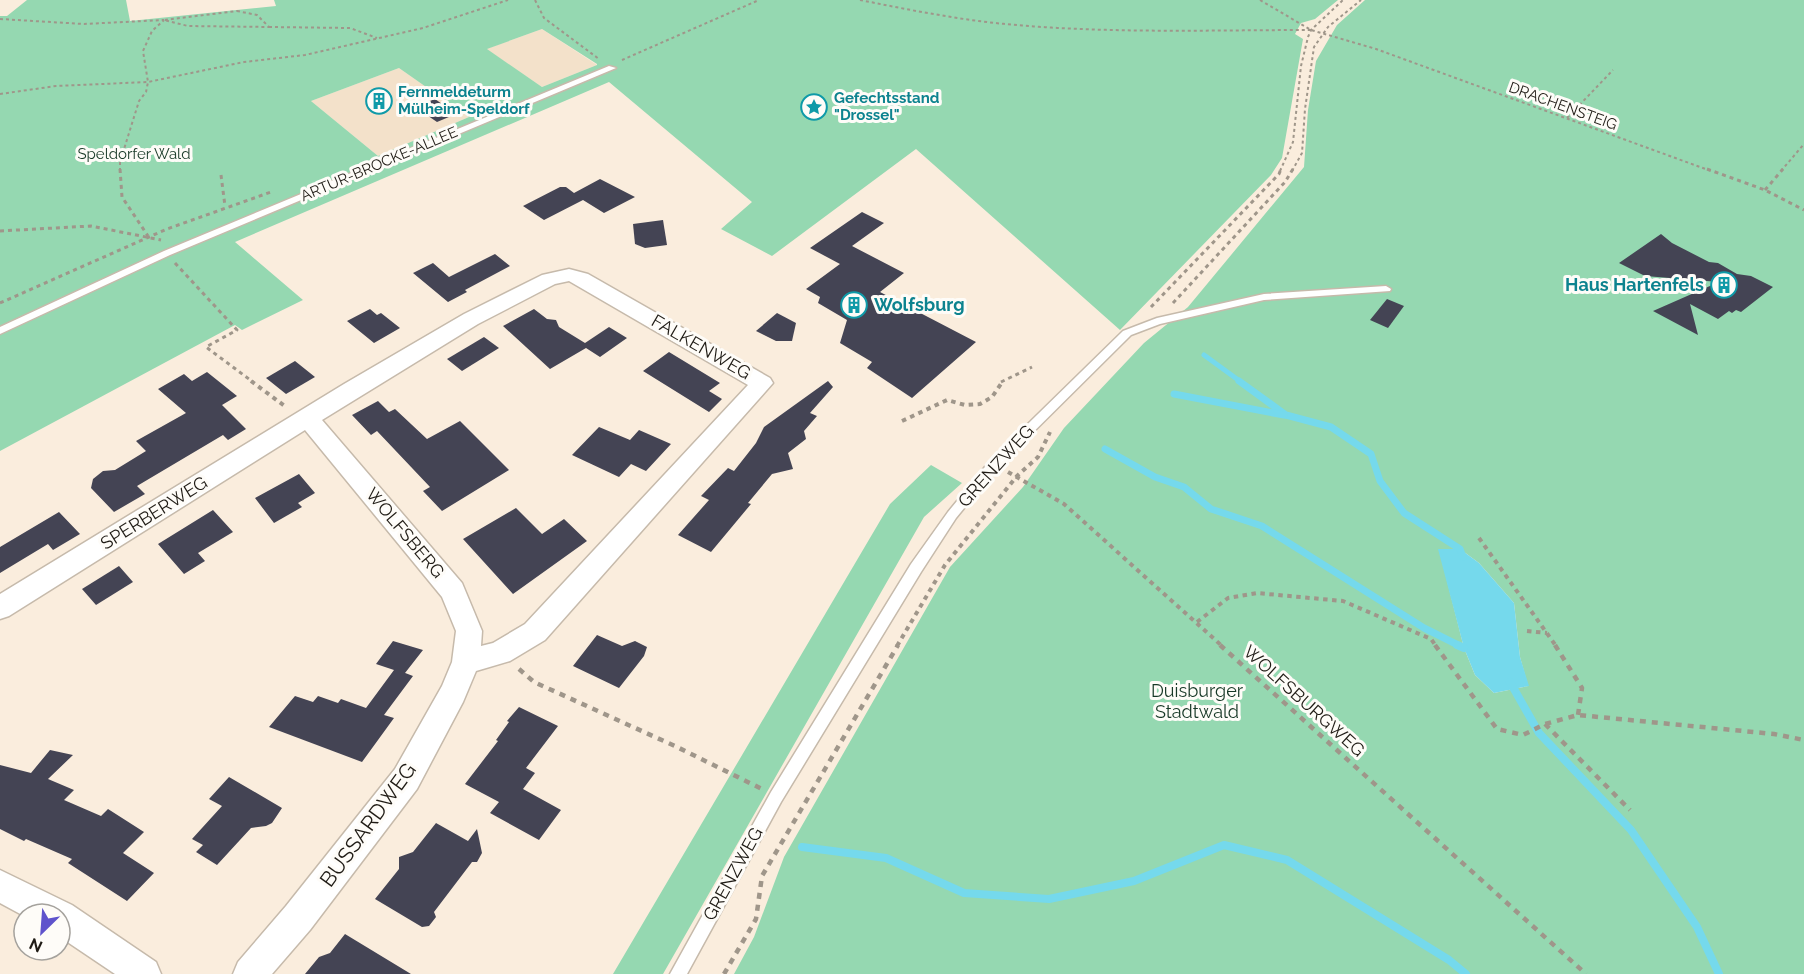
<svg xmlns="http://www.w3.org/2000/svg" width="1804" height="974" viewBox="0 0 1804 974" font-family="Raleway,sans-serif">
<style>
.built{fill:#f3e1ca}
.green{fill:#95d8b1;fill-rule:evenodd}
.water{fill:#75d9ec}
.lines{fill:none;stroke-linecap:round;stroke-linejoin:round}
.stream-far2{stroke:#75d9ec;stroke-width:5}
.stream-far1{stroke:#75d9ec;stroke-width:7}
.stream{stroke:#75d9ec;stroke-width:8}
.building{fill:#444454}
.lane-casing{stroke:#c6baab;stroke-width:3}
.street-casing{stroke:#c6baab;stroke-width:3}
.path-far3{stroke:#9f968a;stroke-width:2;stroke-dasharray:3 3;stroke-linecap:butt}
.path-far2{stroke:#9f968a;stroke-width:3;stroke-dasharray:4 4;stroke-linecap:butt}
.path-far1{stroke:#9f968a;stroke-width:4;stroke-dasharray:4.5 4.5;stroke-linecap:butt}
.path{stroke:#9f968a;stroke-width:4.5;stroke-dasharray:6 6;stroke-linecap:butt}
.lane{fill:#fff;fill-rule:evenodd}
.street{fill:#fff;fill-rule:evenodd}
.labels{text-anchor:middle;stroke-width:6;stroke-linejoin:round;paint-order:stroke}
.far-culture-label{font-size:15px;font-weight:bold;fill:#0d838f;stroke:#fefcf8;text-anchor:start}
.far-street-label{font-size:15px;fill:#1f1b15;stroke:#fefcf8}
.far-park-label{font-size:15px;fill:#173826;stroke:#fefcf8}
.culture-label{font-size:18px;font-weight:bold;fill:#0d838f;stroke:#fefcf8;text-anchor:end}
.street-label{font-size:18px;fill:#1f1b15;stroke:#fefcf8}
.park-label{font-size:18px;fill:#173826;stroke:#fefcf8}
.near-street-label{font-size:21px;fill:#1f1b15;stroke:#fefcf8}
</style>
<rect width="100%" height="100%" fill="#faeddd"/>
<!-- built -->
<g class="built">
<polygon points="542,29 597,65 542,87 486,49"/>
<polygon points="399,68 469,117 378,156 311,101"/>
</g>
<!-- green -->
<g class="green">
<path d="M27 0H126L130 21 276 6 274 0H1338L1315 19 1301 23 1295 34 1303 39 1282 158 1271 175 1120 330 916 149 772 256 721 229 752 202 609 82 235 242 303 300 242 330 235 325 0 451V16H7ZM542 29 597 64V65L542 87 487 49ZM399 68 469 117 378 156 311 101Z"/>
<path d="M1365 0H1804V974H734L754 937 784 857 950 567 1023 487 1064 428 1144 343 1188 307 1304 167 1308 110 1316 61 1337 25ZM1439 549H1460L1479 563 1514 603 1520 657 1528 686 1494 693 1475 675 1464 648Z"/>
<polygon points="931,465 962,483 924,517 663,974 613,974 890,504"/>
</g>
<!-- water -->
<polygon class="water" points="1438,549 1460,549 1479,563 1514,603 1520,657 1529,686 1494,693 1475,675 1464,648"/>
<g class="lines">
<!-- stream-far2 -->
<polyline class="stream-far2" points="1204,355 1241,382"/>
<!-- stream-far1 -->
<g class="stream-far1">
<polyline points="1239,381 1286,415 1331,427 1371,454 1380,481 1404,513 1460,549 1463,557"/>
<polyline points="1174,394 1284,415"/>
<polyline points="1105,449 1155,477 1184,487 1211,509 1262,526 1424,628 1460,646"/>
</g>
<!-- stream -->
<g class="stream">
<polyline points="1457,645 1464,648"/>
<polyline points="1510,682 1539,733 1631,830 1697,927 1719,974"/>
<polyline points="802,847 886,858 964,893 1049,899 1134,881 1224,845 1287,860 1449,960 1466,974"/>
</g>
</g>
<!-- building -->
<g class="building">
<polygon points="435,99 456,114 437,122 415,107"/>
<polygon points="600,179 635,197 604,213 583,200 544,220 523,206 560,187 566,187 574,193"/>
<polygon points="862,212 884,223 852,246 904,273 880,292 976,342 912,398 867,368 872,362 840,343 847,320 818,303 820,297 806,289 840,264 810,248"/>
<polygon points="663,220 667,245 645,248 635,244 633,224"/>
<polygon points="1661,234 1672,243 1709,262 1718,263 1737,274 1751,276 1773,287 1741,312 1736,310 1732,313 1729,311 1718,319 1690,304 1698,335 1653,311 1719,282 1645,276 1619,263"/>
<polygon points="495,254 510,266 465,290 467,292 448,302 413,273 433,263 449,277"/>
<polygon points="1387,299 1404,306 1388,328 1370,320"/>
<polygon points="370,309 377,315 381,313 400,328 374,343 347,321"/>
<polygon points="534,309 547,319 556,320 559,327 585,343 609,327 627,338 600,357 586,348 550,369 503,326"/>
<polygon points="777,313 796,323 792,341 776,341 756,331"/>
<polygon points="484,337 499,348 462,371 447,359"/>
<polygon points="669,352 720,383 709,391 722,399 709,412 643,371"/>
<polygon points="295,361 315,377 286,394 266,378"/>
<polygon points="207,372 237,396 222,405 246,429 228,440 223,435 137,486 145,494 114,512 91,488 93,479 103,471 115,470 146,451 136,441 186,413 158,389 184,374 192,381"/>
<polygon points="828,381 833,387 810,413 817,416 804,431 806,439 788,453 793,469 772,474 748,503 751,504 711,552 678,535 709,500 701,496 728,468 734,471 756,443 764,427"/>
<polygon points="378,401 389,412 395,409 427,439 460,421 509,470 442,511 423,491 430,487 377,431 371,435 352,415"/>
<polygon points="599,427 630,440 639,430 671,444 646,471 631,464 619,477 572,455"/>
<polygon points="299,474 315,493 298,503 302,507 274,523 255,498"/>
<polygon points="516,508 542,534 564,519 587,541 513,594 463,539"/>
<polygon points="213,510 233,532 198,553 205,561 184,574 158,544"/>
<polygon points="59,512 80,534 53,550 48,544 0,573 0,547"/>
<polygon points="119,566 133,582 96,605 82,589"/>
<polygon points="597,635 622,646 635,641 647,647 644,656 619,688 573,666"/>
<polygon points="393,641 423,650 405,673 400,671 413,676 384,715 394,718 362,762 269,727 295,696 313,702 318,696 338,703 341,699 366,708 394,670 376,664"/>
<polygon points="519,707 558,726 526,768 535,773 523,789 561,810 539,840 490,813 499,802 465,784 498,741 496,740 509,722 507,721"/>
<polygon points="50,750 73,755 48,779 74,790 64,800 101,816 108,809 144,832 123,853 154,873 127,901 68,863 72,859 26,839 24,841 0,829 0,765 31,773"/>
<polygon points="229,777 282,808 272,823 266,826 251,828 217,865 196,852 203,845 192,839 222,806 209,799"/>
<polygon points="436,823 468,841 477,829 482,853 477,862 472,862 434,912 436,917 429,926 422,927 375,899 399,869 399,857 413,852"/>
<polygon points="345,934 411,974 305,974 319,957 330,953"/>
</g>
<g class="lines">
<!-- lane casing -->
<g class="lane-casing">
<g id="lane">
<polygon points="609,66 616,68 170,255 0,334 0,327 164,251"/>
<polygon points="1386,286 1391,289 1390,291 1264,300 1160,324 1131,335 997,468 956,518 921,572 781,802 687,974 670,974 771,792 911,564 948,512 989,462 1123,331 1157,318 1264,294"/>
</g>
</g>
<!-- street casing -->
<g class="street-casing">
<g id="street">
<path d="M569 269 588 274 770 378 773 383 545 640 510 661 476 671 463 702 417 789 310 930 272 974H233L238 962 286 906 395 769 442 686 452 662 456 631 442 597 305 430 9 616 0 619V594L344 384 464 314 542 275ZM569 281 748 385 525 624 493 643 481 646 482 631 462 583 322 420 478 324 555 284Z"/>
<polygon points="0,870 72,905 156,962 161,974 115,974 60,937 60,914 24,914 24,916 0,903"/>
</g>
</g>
<!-- path-far3 -->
<g class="path-far3">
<polyline points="535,0 544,18 599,59"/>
<path d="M860 0C905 9 950 18 995 23 1100 34 1206 30 1311 30"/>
<polyline points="1260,0 1311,30 1376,49 1711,171"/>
<polygon points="237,11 257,15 269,27 188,26 164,20"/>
<polyline points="0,19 84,24 164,20"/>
<polyline points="269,27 350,28 377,38"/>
<polyline points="622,60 759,0"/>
<polyline points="0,94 56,86 148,82 244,62 305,55 423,28 508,0"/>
<polyline points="1567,118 1613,70"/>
<polyline points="120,171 120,162 139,101 146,92 148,82 143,51 152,31 164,20"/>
<polyline points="1280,171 1293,142 1301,66 1308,37 1311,30 1343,0"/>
<polyline points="1292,171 1302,153 1305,109 1314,47 1328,27 1361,0"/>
<polyline points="1781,171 1804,144"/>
</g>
<!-- path-far2 -->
<g class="path-far2">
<polyline points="120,169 122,197 148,236"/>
<polyline points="1707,169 1765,190 1804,210"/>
<polyline points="221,175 225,206"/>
<polyline points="1765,190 1783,169"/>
<polyline points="0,231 91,226 161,240"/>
<polyline points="175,263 237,330 206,347 253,382"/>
<polyline points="0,303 167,229 271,192"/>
<polyline points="1173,303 1285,182 1293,169"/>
<polyline points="1151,307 1279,174 1281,169"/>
<polyline points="1001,382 1032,367"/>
</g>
<!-- path-far1 -->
<g class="path-far1">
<polyline points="251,381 286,407"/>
<polyline points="902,421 947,400 965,405 980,404 992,397 1003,381"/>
<polyline points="1008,472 1064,504 1222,646"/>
<polyline points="1479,538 1556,646"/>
<polyline points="1197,622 1228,598 1257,593 1343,601 1431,639 1436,646"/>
<polyline points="1527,631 1547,633"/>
<polyline points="897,646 945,565 1017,476 1038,457 1050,432"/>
</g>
<!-- path -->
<g class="path">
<polyline points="1220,645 1586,974"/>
<polyline points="1435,645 1497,729 1523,735 1545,724 1578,715 1774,734 1804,740"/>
<polyline points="1555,645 1582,688 1578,715"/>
<polyline points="519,669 534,682 677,747 762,789"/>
<polyline points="1545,724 1630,810"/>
<polyline points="724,974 756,919 762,876 898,645"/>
</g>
<!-- lane -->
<use href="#lane" class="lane"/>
<!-- street -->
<use href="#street" class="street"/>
</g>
<!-- icons -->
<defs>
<g id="building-ring" transform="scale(1.35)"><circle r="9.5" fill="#fefcf8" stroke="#0f9aa8" stroke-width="1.5"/><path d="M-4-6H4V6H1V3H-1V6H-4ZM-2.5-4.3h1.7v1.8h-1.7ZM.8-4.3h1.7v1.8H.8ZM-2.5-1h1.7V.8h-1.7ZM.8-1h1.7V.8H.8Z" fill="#0f9aa8"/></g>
<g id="sight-ring" transform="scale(1.35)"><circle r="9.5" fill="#fefcf8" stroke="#0f9aa8" stroke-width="1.5"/><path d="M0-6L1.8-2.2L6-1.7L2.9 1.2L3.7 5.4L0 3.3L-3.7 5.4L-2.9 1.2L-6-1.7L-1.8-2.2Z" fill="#0f9aa8"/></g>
</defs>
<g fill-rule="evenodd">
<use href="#building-ring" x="379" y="101"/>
<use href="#sight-ring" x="814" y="107"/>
<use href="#building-ring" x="1724" y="285"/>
<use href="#building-ring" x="854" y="305"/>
</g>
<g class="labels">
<!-- far-culture labels -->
<g class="far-culture-label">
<text x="398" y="97">Fernmeldeturm<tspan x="398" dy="17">Mülheim-Speldorf</tspan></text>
<text x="834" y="103">Gefechtsstand<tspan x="834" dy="17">"Drossel"</tspan></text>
</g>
<!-- far-street labels -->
<g class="far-street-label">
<text transform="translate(1563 106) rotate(20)" y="5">DRACHENSTEIG</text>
<text transform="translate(379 164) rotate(-23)" y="5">ARTUR-BROCKE-ALLEE</text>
</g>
<!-- far-park labels -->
<g class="far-park-label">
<text x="134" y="159">Speldorfer Wald</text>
</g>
<!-- culture labels -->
<g class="culture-label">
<text x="1704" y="291">Haus Hartenfels</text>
<text x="874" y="311" text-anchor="start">Wolfsburg</text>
</g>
<!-- street labels -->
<g class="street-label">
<text transform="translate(701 347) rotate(30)" y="6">FALKENWEG</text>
<text transform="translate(996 466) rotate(-48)" y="6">GRENZWEG</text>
<text transform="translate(154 513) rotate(-32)" y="6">SPERBERWEG</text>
<text transform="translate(405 533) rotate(50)" y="6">WOLFSBERG</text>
<text transform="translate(1304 701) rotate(42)" y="6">WOLFSBURGWEG</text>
<text transform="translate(733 874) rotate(-61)" y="6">GRENZWEG</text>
</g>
<!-- park labels -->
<g class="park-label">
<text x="1197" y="697">Duisburger<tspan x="1197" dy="21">Stadtwald</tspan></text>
</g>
<!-- near-street labels -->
<g class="near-street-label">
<text transform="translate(368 825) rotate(-54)" y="7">BUSSARDWEG</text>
</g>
</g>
<!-- north arrow -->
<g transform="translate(42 932) rotate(205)"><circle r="28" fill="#fefcf8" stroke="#a5a29d" stroke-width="1.5"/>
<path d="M0-4.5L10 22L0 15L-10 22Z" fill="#5f53cc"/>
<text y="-9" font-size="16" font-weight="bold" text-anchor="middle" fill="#1f1b15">N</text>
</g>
</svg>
